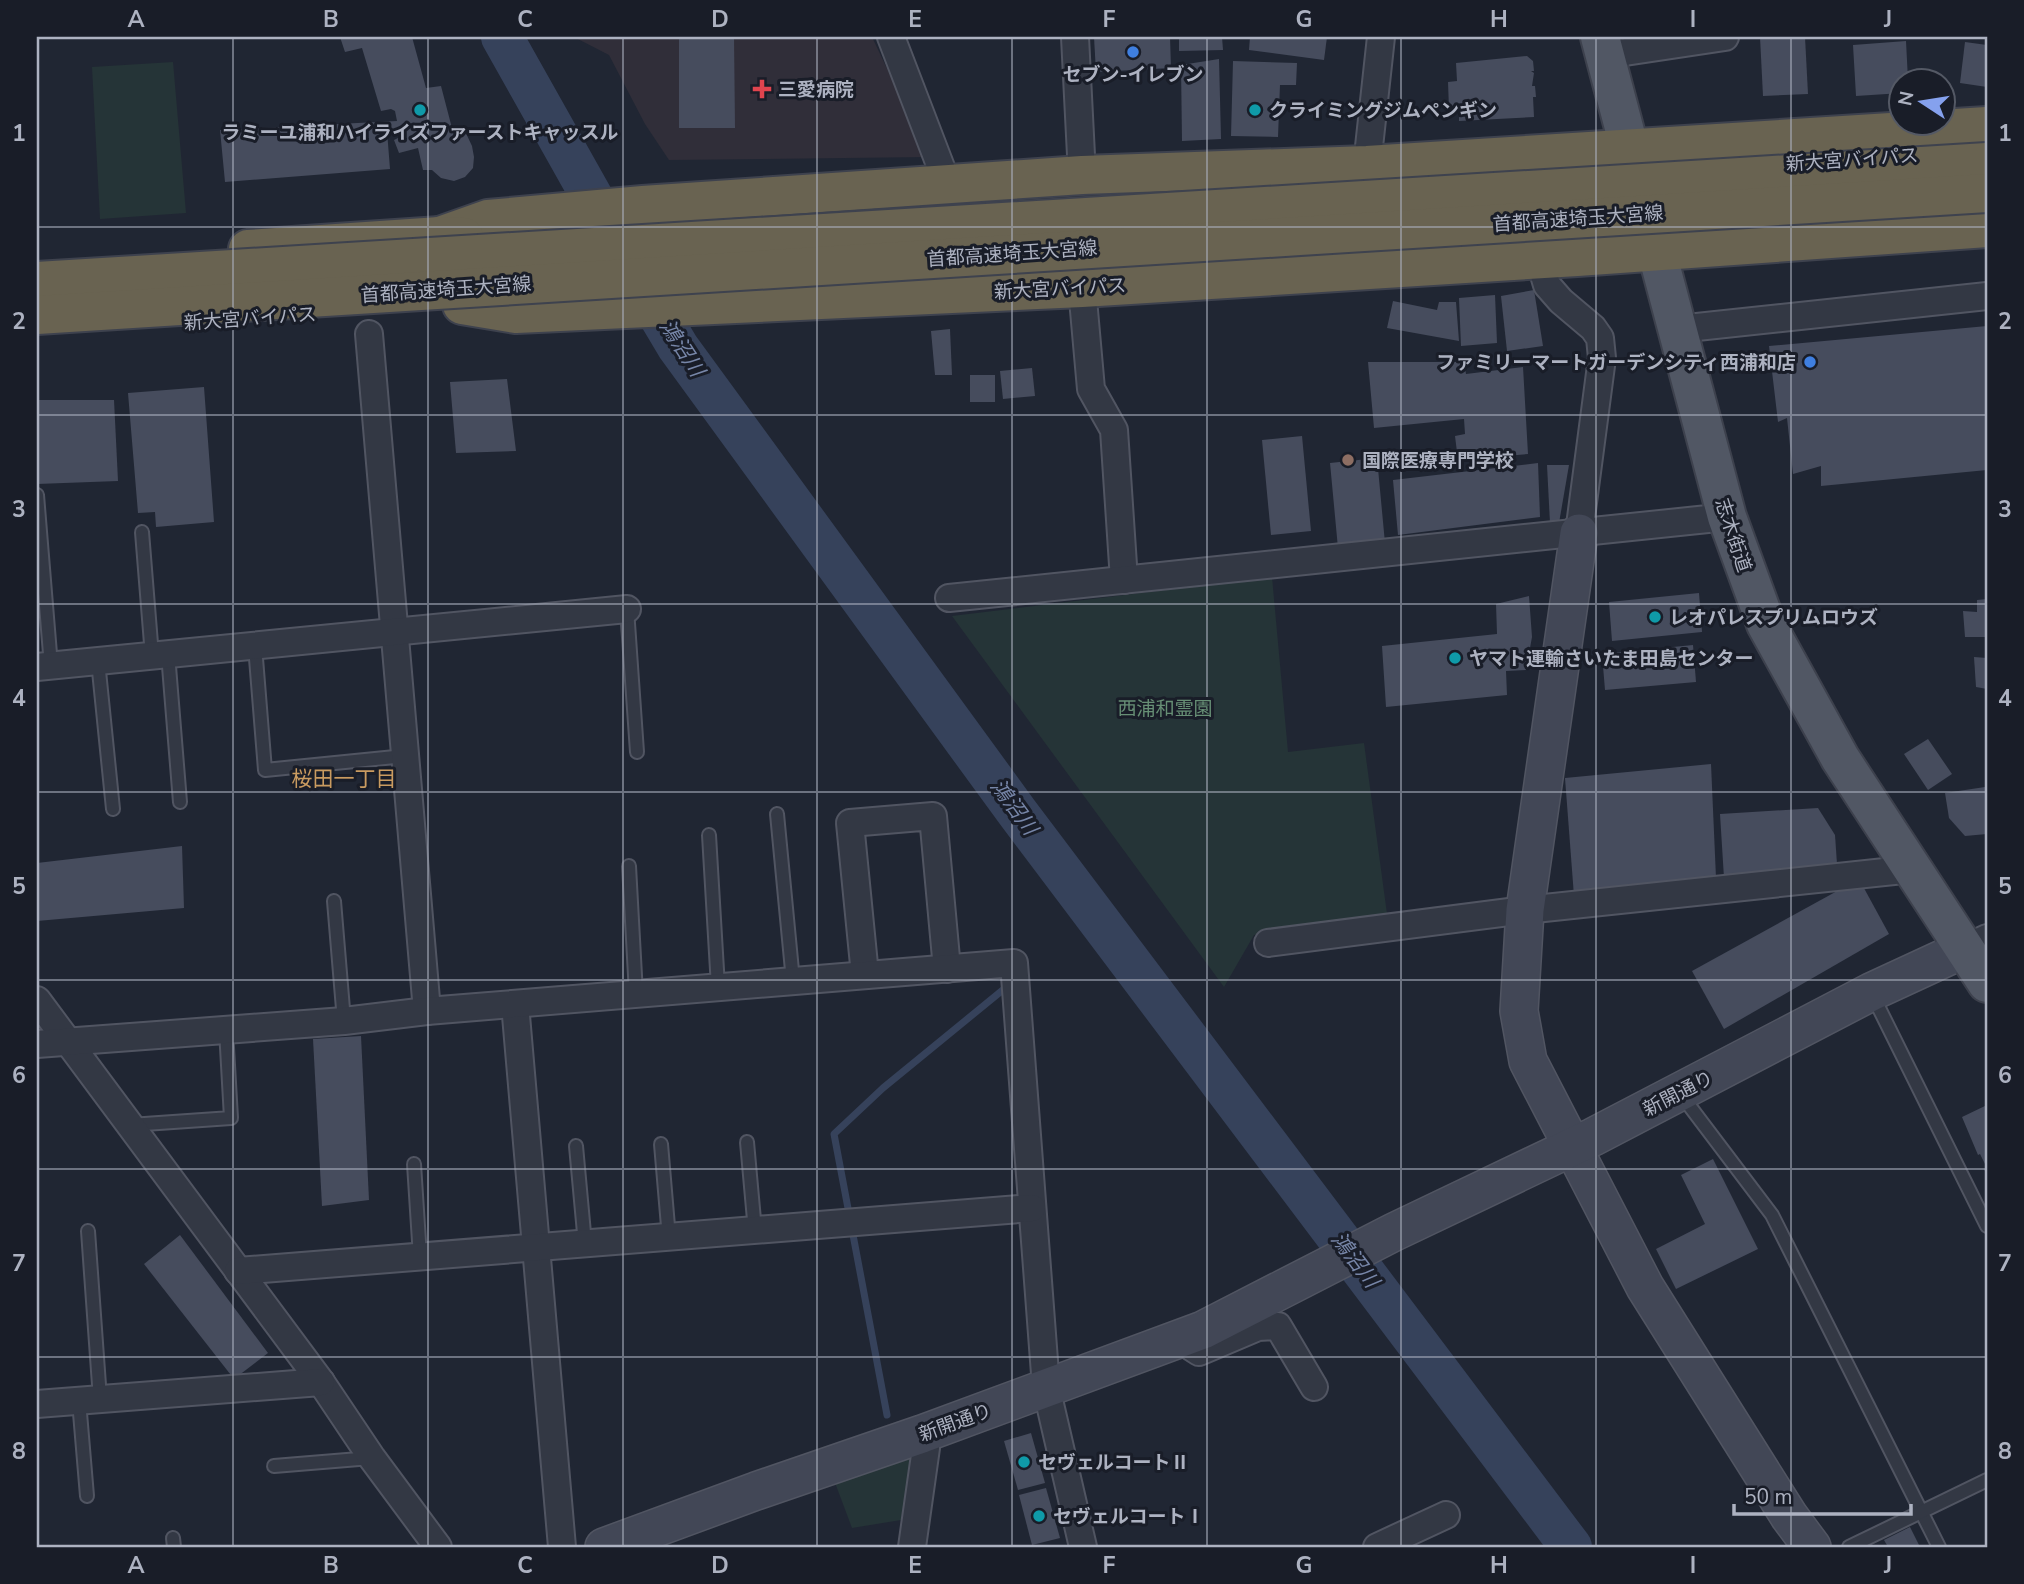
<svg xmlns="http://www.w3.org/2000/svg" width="2024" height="1584" viewBox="0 0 2024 1584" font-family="'Nunito Sans','Noto Sans JP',sans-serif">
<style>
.medical{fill:#302e39}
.green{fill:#253437}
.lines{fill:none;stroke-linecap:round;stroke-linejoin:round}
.stream{stroke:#36425b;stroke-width:7}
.river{stroke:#36425b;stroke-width:42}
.building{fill:#464c5d}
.lane-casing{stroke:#515562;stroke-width:16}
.street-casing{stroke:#515562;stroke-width:30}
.secondary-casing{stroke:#515562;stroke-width:40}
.primary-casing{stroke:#3d414d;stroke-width:42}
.highway-casing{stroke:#3e424e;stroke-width:42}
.lane{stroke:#333844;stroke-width:12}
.street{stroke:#333844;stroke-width:26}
.secondary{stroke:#424756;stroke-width:37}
.primary{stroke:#515764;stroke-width:38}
.highway{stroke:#696351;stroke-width:38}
.highway-bridge-casing{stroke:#3e424e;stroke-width:42;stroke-linecap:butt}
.highway-bridge{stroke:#696351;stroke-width:38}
.grid{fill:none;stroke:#adb2c1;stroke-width:2;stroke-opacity:0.55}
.shop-dot{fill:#3f7fe0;stroke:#191d28;stroke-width:2.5}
.health-dot{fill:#e0444e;stroke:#191d28;stroke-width:2.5}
.culture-dot{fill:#0f9aa8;stroke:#191d28;stroke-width:2.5}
.education-dot{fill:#8d6e63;stroke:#191d28;stroke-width:2.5}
.labels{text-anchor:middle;stroke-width:6;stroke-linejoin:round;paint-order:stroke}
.poi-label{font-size:19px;font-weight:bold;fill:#adb2c1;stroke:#191d28;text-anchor:start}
.street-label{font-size:19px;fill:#adb2c1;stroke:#191d28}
.park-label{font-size:19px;fill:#678f75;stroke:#191d28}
.water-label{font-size:21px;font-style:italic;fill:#7786a8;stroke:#191d28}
.neighbourhood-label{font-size:21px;fill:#c99b60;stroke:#191d28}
.neatline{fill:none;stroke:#adb2c1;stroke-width:2.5}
.grid-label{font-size:23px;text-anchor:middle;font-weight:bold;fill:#adb2c1}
</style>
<rect width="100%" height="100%" fill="#202633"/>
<!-- medical -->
<polygon class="medical" points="574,37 872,37 929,157 669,160 645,124 609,55"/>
<!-- green -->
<g class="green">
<polygon points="173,62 186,213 100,219 92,67"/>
<polygon points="1272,577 1288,752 1364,743 1387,914 1254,935 1224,987 952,616"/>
<polygon points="909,1452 912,1458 901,1520 852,1528 834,1480"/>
</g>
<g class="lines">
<!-- stream -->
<g class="stream">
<polyline points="1088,934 1102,926"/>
<polyline points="887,1415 834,1134 883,1088 1004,989"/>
</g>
<!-- river -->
<polyline class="river" points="502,37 647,295 678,347 1017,812 1571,1547"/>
</g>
<!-- building -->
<g class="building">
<polygon points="340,37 412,37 426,88 441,86 453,132 464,129 472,146 474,157 473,168 465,177 454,181 441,178 432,170 423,170 418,148 399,153 394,140 402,136 399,129 387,131 390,169 225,182 220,130 397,121 395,111 391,109 381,111 362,48 345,52"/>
<polygon points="679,37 734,37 735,128 679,128"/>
<polygon points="1094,37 1170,37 1171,68 1096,72"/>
<polygon points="1179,37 1222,37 1223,50 1179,51"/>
<polygon points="1250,37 1327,37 1324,60 1249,50"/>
<polygon points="1760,37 1805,37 1808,94 1763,96"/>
<polygon points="1906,41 1908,80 1902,80 1902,93 1856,96 1853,45"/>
<polygon points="1965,42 1987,45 1987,87 1960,83"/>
<polygon points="1527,56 1533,61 1534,71 1531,71 1534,73 1532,86 1535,86 1536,97 1533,97 1534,117 1459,121 1459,109 1449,109 1448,82 1457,81 1456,63"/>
<polygon points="1219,59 1221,139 1182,141 1181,65"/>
<polygon points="1233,61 1297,63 1296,85 1280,85 1278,137 1231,136"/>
<polygon points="1534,290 1543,346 1507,351 1501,296"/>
<polygon points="1495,295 1497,343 1461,346 1459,298"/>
<polygon points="1393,301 1437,310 1439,302 1456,302 1459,341 1387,328"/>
<polygon points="1987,326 1987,470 1821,486 1821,466 1793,474 1787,418 1778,422 1769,346"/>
<polygon points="950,329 952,375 935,375 931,331"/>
<polygon points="1368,362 1464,362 1466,374 1523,367 1528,454 1458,460 1455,436 1465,434 1464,419 1374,428"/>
<polygon points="1032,368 1035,396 1003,399 1000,371"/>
<rect x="970" y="375" width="25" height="27"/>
<polygon points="507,379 516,451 456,453 450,382"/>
<polygon points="204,387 214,522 156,527 155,512 138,513 128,393"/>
<polygon points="37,400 114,400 118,481 37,484"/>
<polygon points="1302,436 1311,531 1271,535 1262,440"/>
<polygon points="1377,458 1385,543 1338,548 1330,463"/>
<polygon points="1538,463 1540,517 1398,535 1393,480"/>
<polygon points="1547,465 1569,465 1559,523 1550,523"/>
<polygon points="1699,593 1702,632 1612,641 1609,602"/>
<polygon points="1529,596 1532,637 1526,670 1506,671 1507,695 1386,707 1382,646 1497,634 1496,604"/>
<polygon points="1987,599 1987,637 1965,637 1963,611 1977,612 1977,600"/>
<polygon points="1693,645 1696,682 1605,690 1602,654"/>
<polygon points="1974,657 1987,658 1987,689 1976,687"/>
<polygon points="1928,739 1952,774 1928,790 1904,754"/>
<polygon points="1711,764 1716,878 1574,896 1565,778"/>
<polygon points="1985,787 1987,834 1965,836 1949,818 1945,793"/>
<polygon points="1818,808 1835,835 1837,864 1724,878 1720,814"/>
<polygon points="182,846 184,908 37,921 37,863"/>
<polygon points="1859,879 1889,934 1724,1029 1692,971"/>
<polygon points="361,1036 369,1200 322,1206 313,1039"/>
<polygon points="1987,1105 1987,1176 1984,1169 1987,1168 1980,1154 1978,1155 1962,1117"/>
<polygon points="1713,1159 1758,1249 1676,1289 1656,1249 1705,1224 1681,1175"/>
<polygon points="180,1235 268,1353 234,1379 144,1264"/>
<polygon points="1031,1433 1045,1483 1018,1490 1004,1441"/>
<polygon points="1046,1488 1060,1538 1032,1545 1019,1495"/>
<polygon points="1910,1527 1920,1547 1888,1547 1884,1540"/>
</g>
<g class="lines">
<!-- lane casing -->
<g class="lane-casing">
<g id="lane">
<polyline points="37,495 51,666"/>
<polyline points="142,532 152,656"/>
<polyline points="627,609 637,752"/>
<polyline points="255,646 265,770 405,756"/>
<polyline points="168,654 180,802"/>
<polyline points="98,661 113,809"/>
<polyline points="777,814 793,981"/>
<polyline points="709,835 718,987"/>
<polyline points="629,866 636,994"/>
<polyline points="334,901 344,1021"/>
<polyline points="1872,994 1987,1226"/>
<polyline points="1682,1096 1772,1215 1939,1547"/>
<polyline points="130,1125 231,1118 226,1030"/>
<polyline points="747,1142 755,1231"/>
<polyline points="661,1144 669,1238"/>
<polyline points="576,1146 585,1244"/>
<polyline points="414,1164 420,1257"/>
<polyline points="88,1231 100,1399"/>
<polyline points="79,1401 87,1496"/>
<polyline points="274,1466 371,1458"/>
<polyline points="173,1538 174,1547"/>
<polyline points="1849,1547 1987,1480"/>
</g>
</g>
<!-- street casing -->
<g class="street-casing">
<g id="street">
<polyline points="891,37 947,183"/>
<polyline points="1075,37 1082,175"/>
<polyline points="1605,55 1725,37"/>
<polyline points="1367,165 1381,37"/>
<polyline points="1539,258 1547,285 1561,301 1593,328 1600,338 1602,358 1579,533"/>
<polyline points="1082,288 1091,389 1114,430 1124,580"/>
<polyline points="1678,329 1987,296"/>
<polyline points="369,334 427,1011"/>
<polyline points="949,598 1727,517"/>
<polyline points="37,667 627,609"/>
<polyline points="1268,943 1525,910 1913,869"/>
<polyline points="1964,949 1987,938"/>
<polyline points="865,975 850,823 933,816 947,969"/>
<polyline points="37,1000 321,1382 372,1458 438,1547"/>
<polyline points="515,1004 562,1547"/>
<polyline points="37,1044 344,1021 427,1011 1014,963 1046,1387 1083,1547"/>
<polyline points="238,1271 1032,1208"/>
<polyline points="1179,1339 1199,1352 1258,1327 1278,1326 1314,1387"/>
<polyline points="37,1404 321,1382"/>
<polyline points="912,1547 926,1448 922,1434"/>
<polyline points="1377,1547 1446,1515"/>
</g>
</g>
<!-- secondary casing -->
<g class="secondary-casing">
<g id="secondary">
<polyline points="1579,533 1525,910 1519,1011 1528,1061 1645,1287 1789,1516 1812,1547"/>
<polyline points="604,1547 756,1491 922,1434 1203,1330 1394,1232 1593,1137 1871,992 1964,949"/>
</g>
</g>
<!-- primary casing -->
<g class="primary-casing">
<polyline id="primary" points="1600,37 1727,517 1766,624 1840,758 1987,983"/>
</g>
<!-- highway casing -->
<g class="highway-casing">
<g id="highway">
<polyline points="440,236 488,219 643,205 1082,175 1367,165 1987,126"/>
<polyline points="248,249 440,236 464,237"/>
<polyline points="462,305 516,314 1082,288 1577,257 1987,228"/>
</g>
</g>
<!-- lane -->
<use href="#lane" class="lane"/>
<!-- street -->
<use href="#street" class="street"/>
<!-- secondary -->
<use href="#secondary" class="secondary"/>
<!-- primary -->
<use href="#primary" class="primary"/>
<!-- highway -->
<use href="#highway" class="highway"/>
<!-- highway-bridge casing -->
<g class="highway-bridge-casing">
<g id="highway-bridge">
<polyline points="37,281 1987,162"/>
<polyline points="37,315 1987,193"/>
</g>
</g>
<!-- highway-bridge -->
<use href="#highway-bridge" class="highway-bridge"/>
</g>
<!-- grid -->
<path class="grid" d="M233 37V1547M428 37V1547M623 37V1547M817 37V1547M1012 37V1547M1207 37V1547M1401 37V1547M1596 37V1547M1791 37V1547M37 227H1987M37 415H1987M37 604H1987M37 792H1987M37 980H1987M37 1169H1987M37 1357H1987"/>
<!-- markers -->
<g class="shop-dot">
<circle cx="1133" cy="52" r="7"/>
<circle cx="1810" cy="362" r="7"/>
</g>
<path class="health-dot" d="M758.5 78.5h7v7h7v7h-7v7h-7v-7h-7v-7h7z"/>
<g class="culture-dot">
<circle cx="420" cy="110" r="7"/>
<circle cx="1255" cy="110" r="7"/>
<circle cx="1655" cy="617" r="7"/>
<circle cx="1455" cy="658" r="7"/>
<circle cx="1024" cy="1462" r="7"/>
<circle cx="1039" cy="1516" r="7"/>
</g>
<circle class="education-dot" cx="1348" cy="460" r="7"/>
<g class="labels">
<!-- poi labels -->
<g class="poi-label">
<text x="1133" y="81" text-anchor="middle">セブン-イレブン</text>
<text x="778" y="96">三愛病院</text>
<text x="1269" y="117">クライミングジムペンギン</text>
<text x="420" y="139" text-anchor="middle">ラミーユ浦和ハイライズファーストキャッスル</text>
<text x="1796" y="369" text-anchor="end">ファミリーマートガーデンシティ西浦和店</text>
<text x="1362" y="467">国際医療専門学校</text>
<text x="1669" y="624">レオパレスプリムロウズ</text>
<text x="1469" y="665">ヤマト運輸さいたま田島センター</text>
<text x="1038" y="1469">セヴェルコートⅡ</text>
<text x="1053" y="1523">セヴェルコートⅠ</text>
</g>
<!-- street labels -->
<g class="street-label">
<text transform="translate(1852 159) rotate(-4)" y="7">新大宮バイパス</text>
<text transform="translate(1578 218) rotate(-4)" y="7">首都高速埼玉大宮線</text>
<text transform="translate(1012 253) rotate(-4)" y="7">首都高速埼玉大宮線</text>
<text transform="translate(1060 288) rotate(-3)" y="7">新大宮バイパス</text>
<text transform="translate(446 289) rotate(-4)" y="7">首都高速埼玉大宮線</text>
<text transform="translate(250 318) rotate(-4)" y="7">新大宮バイパス</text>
<text transform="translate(1734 535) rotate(72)" y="7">志木街道</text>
<text transform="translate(1678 1093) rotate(-27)" y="7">新開通り</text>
<text transform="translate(955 1422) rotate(-20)" y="7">新開通り</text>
</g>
<!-- park labels -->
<g class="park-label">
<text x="1165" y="715">西浦和霊園</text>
</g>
<!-- water labels -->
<g class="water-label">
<text transform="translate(682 348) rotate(57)" y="7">鴻沼川</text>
<text transform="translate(1014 807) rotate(54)" y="7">鴻沼川</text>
<text transform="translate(1355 1260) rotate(53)" y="7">鴻沼川</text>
</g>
<!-- neighbourhood labels -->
<g class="neighbourhood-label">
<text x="344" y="786">桜田一丁目</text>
</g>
</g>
<!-- border -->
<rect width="2024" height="1584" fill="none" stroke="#191d28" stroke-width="77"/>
<!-- north arrow -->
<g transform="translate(1922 102) rotate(282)"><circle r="33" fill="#191d28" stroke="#545965" stroke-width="2"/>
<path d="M0-5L12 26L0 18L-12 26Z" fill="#85a1ee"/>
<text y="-10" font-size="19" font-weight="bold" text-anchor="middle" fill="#adb2c1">N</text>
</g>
<!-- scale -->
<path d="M1734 1504v10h177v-10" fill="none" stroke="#adb2c1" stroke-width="3.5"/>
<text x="1744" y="1504" font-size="21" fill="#adb2c1" stroke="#191d28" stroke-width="5" paint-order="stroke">50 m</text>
<rect x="38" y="38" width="1948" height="1508" class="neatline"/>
<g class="grid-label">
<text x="136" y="27">A</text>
<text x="331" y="27">B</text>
<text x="525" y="27">C</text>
<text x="720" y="27">D</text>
<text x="915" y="27">E</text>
<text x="1109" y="27">F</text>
<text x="1304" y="27">G</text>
<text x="1499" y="27">H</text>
<text x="1693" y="27">I</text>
<text x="1888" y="27">J</text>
<text x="19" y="141">1</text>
<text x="2005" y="141">1</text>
<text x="19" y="329">2</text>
<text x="2005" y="329">2</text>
<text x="19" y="517">3</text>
<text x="2005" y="517">3</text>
<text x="19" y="706">4</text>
<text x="2005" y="706">4</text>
<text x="19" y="894">5</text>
<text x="2005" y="894">5</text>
<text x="19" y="1083">6</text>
<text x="2005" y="1083">6</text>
<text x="19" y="1271">7</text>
<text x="2005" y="1271">7</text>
<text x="19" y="1459">8</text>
<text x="2005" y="1459">8</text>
<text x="136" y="1573">A</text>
<text x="331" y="1573">B</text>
<text x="525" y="1573">C</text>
<text x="720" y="1573">D</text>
<text x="915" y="1573">E</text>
<text x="1109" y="1573">F</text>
<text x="1304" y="1573">G</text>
<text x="1499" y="1573">H</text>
<text x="1693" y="1573">I</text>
<text x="1888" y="1573">J</text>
</g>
</svg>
